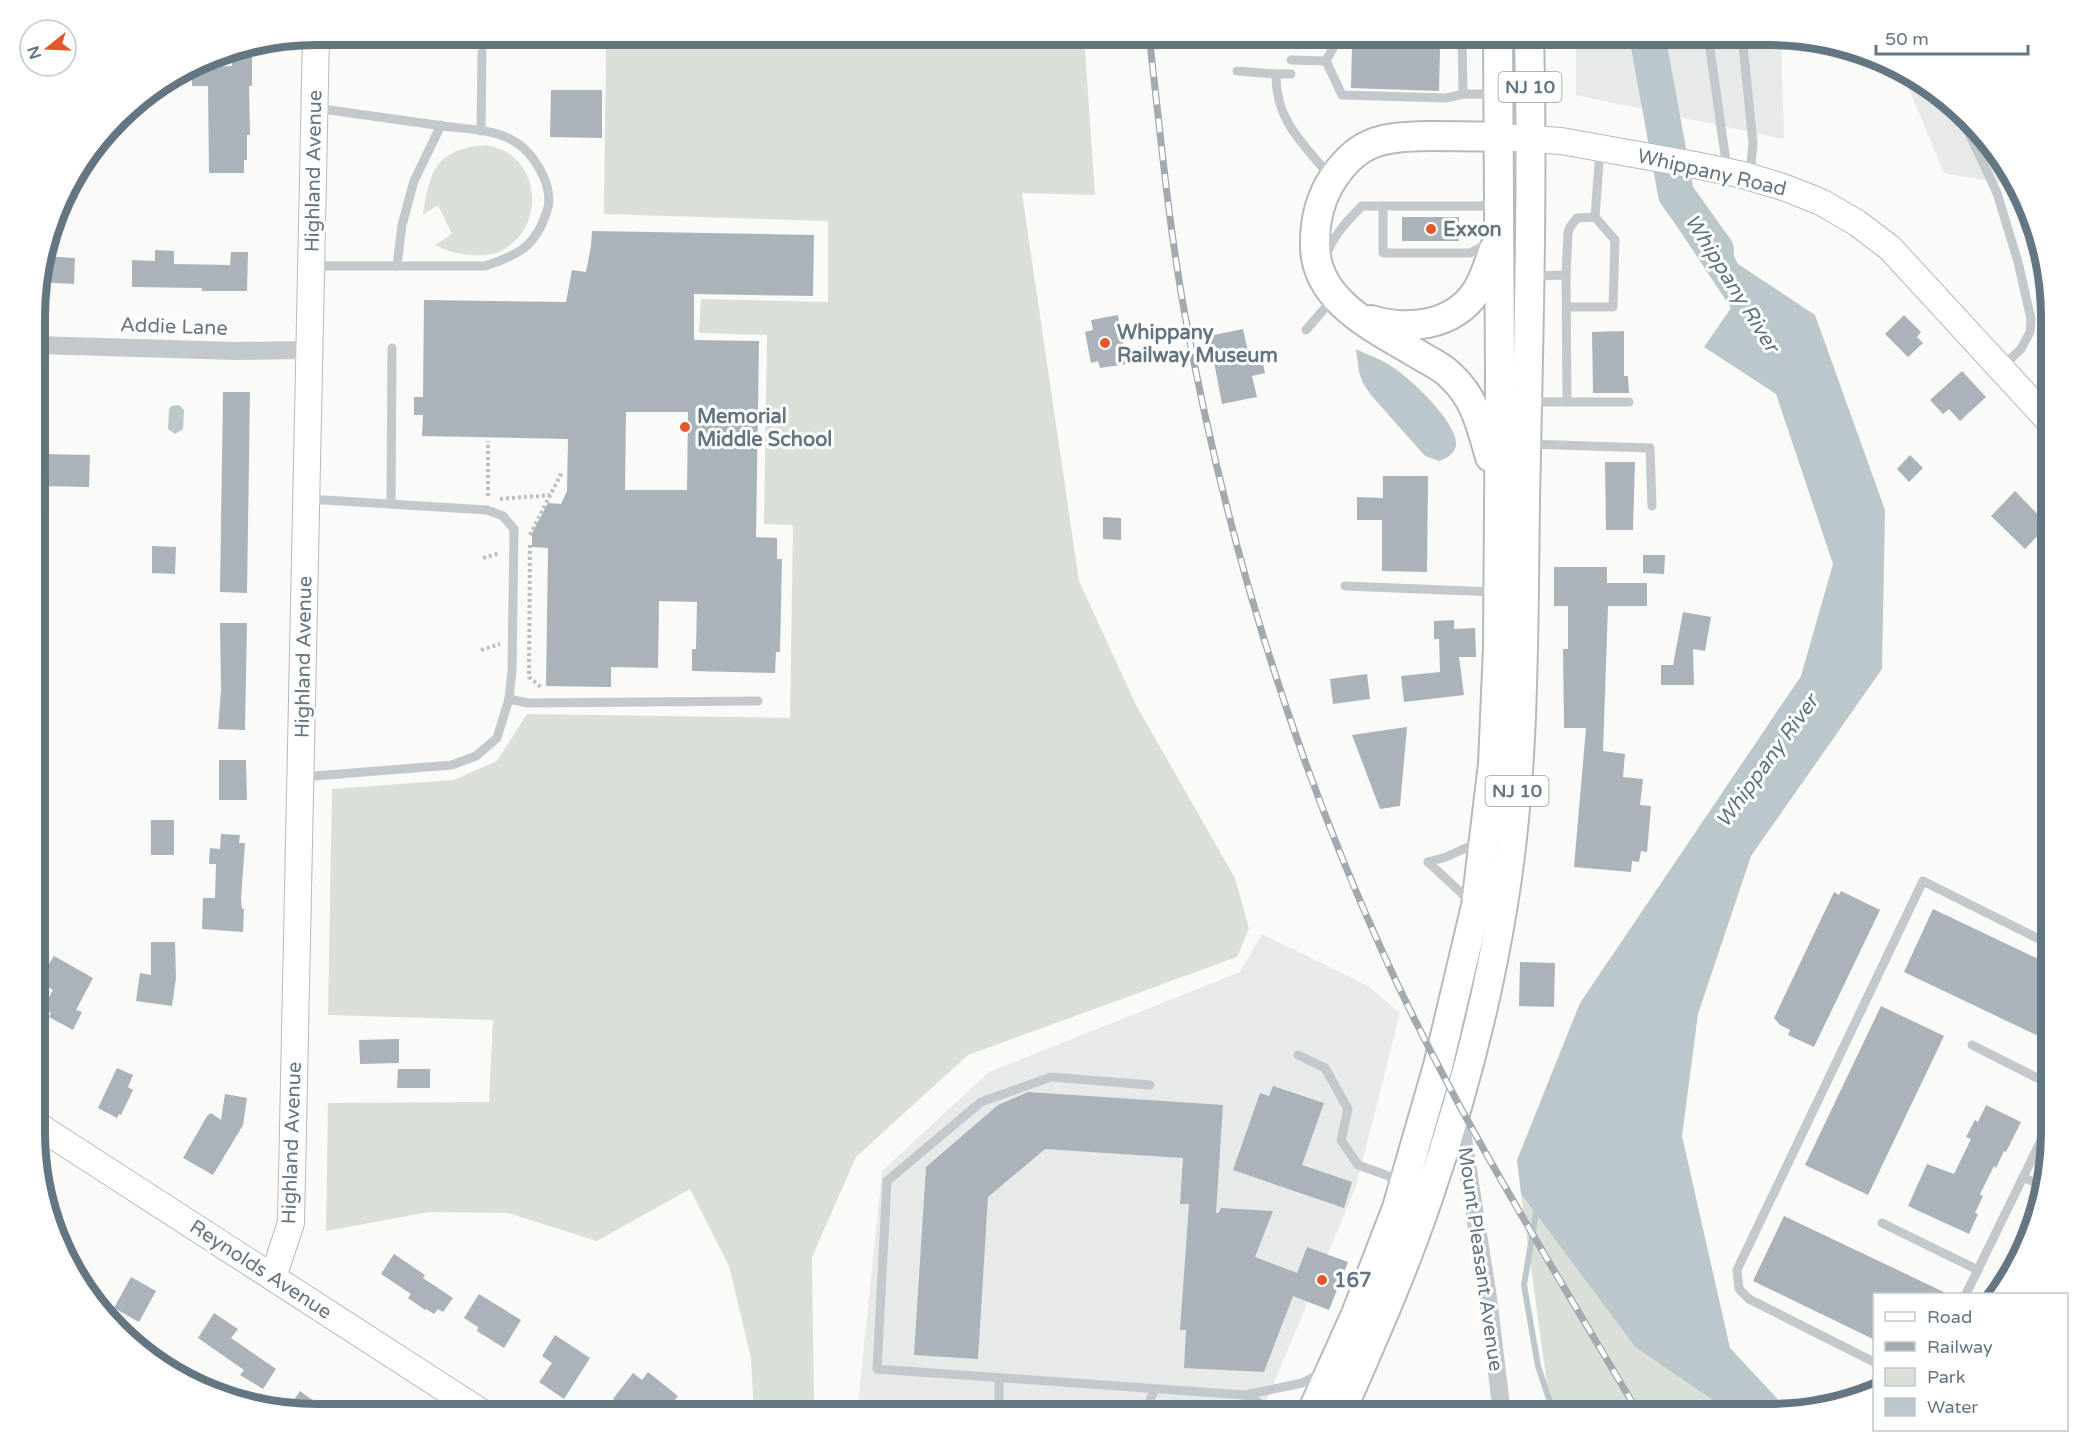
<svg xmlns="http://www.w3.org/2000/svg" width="2086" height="1449" viewBox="0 0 2086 1449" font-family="'Varela Round',sans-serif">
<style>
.built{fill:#e8e9e9}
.green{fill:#dadfd7}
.water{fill:#bbc7cb}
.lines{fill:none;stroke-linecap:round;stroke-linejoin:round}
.stream{stroke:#bbc7cb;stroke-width:6}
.river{stroke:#bbc7cb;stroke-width:36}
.building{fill:#aab3b9;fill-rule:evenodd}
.secondary-casing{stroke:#b3babf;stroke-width:28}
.primary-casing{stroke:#b5babe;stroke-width:32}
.path{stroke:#bbbfc2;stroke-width:4;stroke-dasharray:3 3;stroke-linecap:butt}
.lane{stroke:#c3c8cc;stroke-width:9}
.street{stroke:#c3c8cc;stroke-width:18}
.secondary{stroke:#fff;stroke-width:26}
.primary{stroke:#fff;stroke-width:28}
.rail-casing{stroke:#a2aab0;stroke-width:7}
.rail{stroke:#fff;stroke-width:4.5;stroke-dasharray:14;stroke-linecap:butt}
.poi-dot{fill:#e4572e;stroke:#fff;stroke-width:2}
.labels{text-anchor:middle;stroke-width:6;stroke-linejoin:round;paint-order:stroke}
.shield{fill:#fff;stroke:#939fa8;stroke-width:1.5}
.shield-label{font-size:18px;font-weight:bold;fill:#657683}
.street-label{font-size:20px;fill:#657683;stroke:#fff}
.poi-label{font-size:20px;font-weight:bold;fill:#657683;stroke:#fff;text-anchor:start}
.water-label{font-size:21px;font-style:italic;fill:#60757c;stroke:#fff}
.rim{fill:none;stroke:#657683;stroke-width:8}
</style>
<rect width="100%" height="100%" fill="#fafaf8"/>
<!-- built -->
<g class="built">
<polygon points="1576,35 1781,35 1784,139 1576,95"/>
<polygon points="1902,72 1941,93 2014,176 2017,186 1944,173"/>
<polygon points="1262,934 1368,986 1400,1013 1356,1186 1261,1414 857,1414 882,1171 989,1072 1240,972"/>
</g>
<!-- green -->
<g class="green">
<polygon points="459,35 902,35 902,45 905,35 1084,35 1095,195 1022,193 1079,581 1136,705 1235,878 1249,929 1237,957 968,1055 856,1157 812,1257 814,1414 754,1414 751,1358 729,1266 690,1189 597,1241 508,1213 429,1212 326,1231 328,1103 489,1102 493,1020 328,1015 332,789 454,780 497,761 527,714 790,718 793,525 764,524 767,335 699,333 701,299 828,302 828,221 604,214 606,41 459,37"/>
<path d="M486 145C493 147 502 149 508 153 544 177 539 234 499 252 481 259 451 254 435 245L452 234 438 205 423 215C430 170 436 149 486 145Z"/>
<polygon points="1521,1194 1635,1347 1733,1414 1551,1414"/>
</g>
<!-- water -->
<g class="water">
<polygon points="1663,205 1713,215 1738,264 1815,315 1885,510 1882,669 1751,856 1698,1014 1682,1136 1730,1348 1788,1410 1770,1414 1733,1414 1635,1347 1521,1194 1517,1160 1580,1003 1801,676 1833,564 1776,394 1704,347 1731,308"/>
<path d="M1356 349C1368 355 1383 360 1394 368 1412 380 1454 420 1456 442 1457 452 1447 459 1439 461L1425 456 1371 395 1363 383 1359 372Z"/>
<polygon points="179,405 184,410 183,429 175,434 168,429 169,410 171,406"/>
</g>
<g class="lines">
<!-- stream -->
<polyline class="stream" points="1537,1207 1524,1285 1538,1366 1554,1414"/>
<!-- river -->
<polyline class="river" points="1647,35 1676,194 1716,250"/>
</g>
<!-- building -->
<g class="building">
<polygon points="252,47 252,86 249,86 250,135 247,135 247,160 244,160 244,173 209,173 208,86 192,86 192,67 232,66 232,51"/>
<polygon points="1352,47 1440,49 1439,91 1351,88"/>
<polygon points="551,90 602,90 602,138 550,137"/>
<rect x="1402" y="217" width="57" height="24"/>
<path d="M592 231 814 235 813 296 694 294V340L759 341 756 537 777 538V559H782L780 652H776L775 673 692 671V649H696L697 602 659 601 658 668 611 667V687L546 686 548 548 532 547V533L548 503 561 504 567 491 568 439 422 436 423 415H414V397H423L424 300 566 302 572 270 586 272 591 246ZM626 412H688L687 490H625Z"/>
<polygon points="155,250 174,251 174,264 230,265 231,252 248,252 247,291 202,291 202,288 132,287 132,260 155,261"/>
<polygon points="44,256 75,258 74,284 37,282"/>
<polygon points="1118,315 1127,364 1100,368 1098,361 1091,363 1085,332 1093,330 1091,320"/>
<polygon points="1904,315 1921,332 1917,337 1923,343 1908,357 1885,334"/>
<polygon points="1243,329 1249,357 1261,354 1265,373 1252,376 1257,397 1222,404 1209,336"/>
<polygon points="1624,331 1624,376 1628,376 1629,393 1593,393 1592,332"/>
<polygon points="1962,371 1986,397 1960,421 1949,409 1943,414 1930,400"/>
<polygon points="223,392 250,392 247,593 220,592"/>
<polygon points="42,454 90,455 89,487 37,486 37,457 41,457"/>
<polygon points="1910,455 1923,468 1909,482 1897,469"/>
<polygon points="1605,462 1635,462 1633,530 1606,530"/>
<polygon points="1383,476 1428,476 1427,572 1382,571 1382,520 1357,520 1357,497 1383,498"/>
<polygon points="2015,491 2048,525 2025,549 1991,516"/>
<polygon points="1103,517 1121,518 1121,540 1103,539"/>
<polygon points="152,546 176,547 175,574 152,573"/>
<polygon points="1643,555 1665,555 1664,574 1643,573"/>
<polygon points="1554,567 1607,567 1607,583 1647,583 1647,606 1608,606 1603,751 1625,754 1623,777 1643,779 1640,805 1651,806 1647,852 1641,851 1639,862 1632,861 1631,872 1574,867 1586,728 1564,728 1563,649 1568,649 1568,606 1554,606"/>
<polygon points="1683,612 1711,617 1705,651 1693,649 1694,685 1661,685 1661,665 1673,665"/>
<polygon points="1454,620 1454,629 1475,628 1476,657 1459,657 1464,695 1404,702 1401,676 1440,672 1439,639 1434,639 1434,621"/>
<polygon points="220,623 247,623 245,730 218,729 221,690"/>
<polygon points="1367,674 1370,699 1333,704 1330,679"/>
<polygon points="1407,727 1400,806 1380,809 1352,735"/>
<polygon points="219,760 246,760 247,800 219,800"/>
<rect x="151" y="820" width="23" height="35"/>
<polygon points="221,834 240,835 239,843 245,843 241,899 242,909 244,909 243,932 202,929 203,898 215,898 216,864 209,864 210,848 220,849"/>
<polygon points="1841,891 1880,910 1814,1047 1788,1035 1790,1030 1780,1025 1774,1018 1834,892 1839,895"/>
<polygon points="1933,909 2051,965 2051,1042 1904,972"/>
<polygon points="151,942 175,942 176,978 172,1006 136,1001 140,973 151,975"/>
<polygon points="54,956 93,978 76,1010 82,1012 73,1030 49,1017 51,1013 43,1009 53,990 38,981"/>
<polygon points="1520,962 1555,963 1554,1007 1519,1006"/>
<polygon points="1881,1006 1944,1036 1868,1195 1805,1165"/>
<polygon points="399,1039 399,1063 360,1064 359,1040"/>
<polygon points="117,1068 133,1075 128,1087 133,1090 121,1115 119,1114 117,1118 98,1108"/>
<polygon points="398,1069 430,1069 430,1088 397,1088"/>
<polygon points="1273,1086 1324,1103 1302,1165 1352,1182 1344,1208 1233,1170 1260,1093 1269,1096"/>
<polygon points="1028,1092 1223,1105 1216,1213 1218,1213 1221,1208 1273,1211 1255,1257 1297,1273 1307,1247 1348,1262 1329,1310 1293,1296 1264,1372 1184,1368 1186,1330 1180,1330 1189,1204 1180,1204 1183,1158 1045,1149 988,1197 978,1359 914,1355 926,1167 998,1105"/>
<polygon points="225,1094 247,1098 243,1125 213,1175 183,1158 207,1116 211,1113 221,1120"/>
<polygon points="1986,1105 2021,1122 2006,1152 2004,1151 1996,1168 1994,1166 1980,1194 1983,1196 1975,1213 1978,1214 1969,1234 1908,1206 1927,1164 1954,1174 1971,1139 1966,1137 1975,1120 1978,1122"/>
<polygon points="1784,1216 1948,1294 1875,1294 1875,1340 1753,1281"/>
<polygon points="394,1254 425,1275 423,1278 453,1298 443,1312 438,1309 434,1314 426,1309 425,1310 408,1298 411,1294 381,1274"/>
<polygon points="131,1277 156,1291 139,1322 114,1308"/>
<polygon points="479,1294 521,1320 504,1348 477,1331 478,1327 464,1318"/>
<polygon points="214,1313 238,1329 231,1338 276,1369 263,1389 240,1375 244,1370 198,1338"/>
<polygon points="555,1335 590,1358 564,1399 539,1382 552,1363 542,1356"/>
<polygon points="648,1372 678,1396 663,1414 631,1414 613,1399 633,1373 642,1380"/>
<polygon points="300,1391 318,1404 311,1414 286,1411"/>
</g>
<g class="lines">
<!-- secondary casing -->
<g class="secondary-casing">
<g id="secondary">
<polyline points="1498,137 1561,141 1695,165 1743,175 1783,187 1821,202 1857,223 1890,248 2051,423"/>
<polyline points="37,1125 484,1414"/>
<polyline points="273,1277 291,1223 316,35"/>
</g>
</g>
<!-- primary casing -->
<g class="primary-casing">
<g id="primary">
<path d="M1371 320C1408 331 1453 326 1476 292 1484 280 1489 263 1494 249"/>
<path d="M1490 457C1481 426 1475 398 1451 376 1443 367 1431 362 1421 356 1377 329 1313 302 1315 242 1315 221 1319 203 1329 185 1356 140 1381 137 1429 136 1452 136 1475 136 1498 137"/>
<polyline points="1311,1414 1356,1314 1397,1208 1438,1066 1476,906 1493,764 1498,647 1500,371 1498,35"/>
<path d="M1340 1414C1371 1343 1403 1272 1428 1198 1461 1102 1487 1004 1503 904 1525 771 1523 636 1525 502 1528 346 1533 190 1529 35"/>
</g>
</g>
<!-- path -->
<g class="path">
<polyline points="488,496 488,441"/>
<polyline points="500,499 550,495"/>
<polyline points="530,535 562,472"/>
<polyline points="530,545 529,677 542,688"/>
<polyline points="483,558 500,553"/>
<polyline points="481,650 500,644"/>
</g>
<!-- lane -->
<g class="lane">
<polyline points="1708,35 1727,169"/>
<polyline points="1742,35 1753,143 1750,175"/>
<polyline points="1462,37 1463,94"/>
<polyline points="1291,60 1326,61 1339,37 1493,37"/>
<polyline points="1326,61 1342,95 1446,98 1463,94 1494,94"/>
<path d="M1237 71 1276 74C1275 120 1303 144 1331 177"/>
<polyline points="1276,74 1291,74"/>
<polyline points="1961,116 1997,193 2018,262 2031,319 2030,332 2021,349 2002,367"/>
<polyline points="481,131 482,52"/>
<polyline points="1383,206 1383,253 1470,253 1490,243"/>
<path d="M1326 256C1333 236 1347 221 1362 206H1496"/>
<path d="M313 266H485C519 255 536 246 547 211 555 186 533 150 510 139 491 129 464 129 443 126 400 120 358 114 315 108"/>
<polyline points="397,266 402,225 414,181 441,125"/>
<polyline points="1566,275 1568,233 1570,227 1577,218 1595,217"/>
<polyline points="1568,307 1613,307 1615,240 1595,217 1600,149"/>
<polyline points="1306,330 1332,300"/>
<polyline points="1530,402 1567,402 1566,275 1534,276"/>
<polyline points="1567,402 1629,402"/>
<polyline points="1529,444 1650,448 1652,506"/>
<polyline points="391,504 392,348"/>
<polyline points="1345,586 1495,592"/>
<polyline points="509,699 528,703 758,701"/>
<polyline points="302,777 452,765 476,756 497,738 509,699 512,670 514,529 503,516 487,510 308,499"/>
<polyline points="1428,862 1470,901"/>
<polyline points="1428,862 1446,857 1479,842"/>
<polyline points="1972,1045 2051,1085"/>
<polyline points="1298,1055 1325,1068 1348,1109 1341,1140 1358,1165 1400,1180"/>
<polyline points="1150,1085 1051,1077 981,1102 887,1181 877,1369 1245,1395"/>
<polyline points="2023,1177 2044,1187"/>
<polyline points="1882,1223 1978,1270"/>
<polyline points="1966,1294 2051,1120"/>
<polyline points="1874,1362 1749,1299 1739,1289 1737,1270 1923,881 2051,945"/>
<polyline points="999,1379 999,1414"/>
<polyline points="1144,1414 1155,1389"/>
<polyline points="1278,1414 1245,1395 1302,1383 1322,1373"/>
</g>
<!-- street -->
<g class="street">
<polyline points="37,345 236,351 309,350"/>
<polyline points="1459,1113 1488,1298 1502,1414"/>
</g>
<!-- secondary -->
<use href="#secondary" class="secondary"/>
<!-- primary -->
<use href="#primary" class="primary"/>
<!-- rail casing -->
<g class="rail-casing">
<path id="rail" d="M1149 35C1160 128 1168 222 1185 315 1225 535 1291 750 1383 953 1456 1114 1550 1262 1639 1414"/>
</g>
<!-- rail -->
<use href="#rail" class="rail"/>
</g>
<!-- markers -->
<g class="poi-dot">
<circle cx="1431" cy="229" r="6"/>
<circle cx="1105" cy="343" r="6"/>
<circle cx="685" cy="427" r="6"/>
<circle cx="1322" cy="1280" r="6"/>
</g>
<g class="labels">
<!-- shield labels -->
<g class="shield">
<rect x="1498.5" y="72" width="63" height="30" rx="4.5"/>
<rect x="1485.5" y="776" width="63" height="30" rx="4.5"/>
</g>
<g class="shield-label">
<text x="1530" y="93">NJ 10</text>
<text x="1517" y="797">NJ 10</text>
</g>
<!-- street labels -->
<g class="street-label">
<text transform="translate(313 171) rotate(-89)" y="7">Highland Avenue</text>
<text transform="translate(1712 172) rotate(13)" y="7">Whippany Road</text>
<text transform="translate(174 326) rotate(2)" y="7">Addie Lane</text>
<text transform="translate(303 657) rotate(-89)" y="7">Highland Avenue</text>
<text transform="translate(291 1143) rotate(-88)" y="7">Highland Avenue</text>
<text transform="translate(1481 1259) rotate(82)" y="7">Mount Pleasant Avenue</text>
<text transform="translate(261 1269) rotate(33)" y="7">Reynolds Avenue</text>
</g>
<!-- poi labels -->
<g class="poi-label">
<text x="1443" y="236">Exxon</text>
<text x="1117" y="339">Whippany<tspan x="1117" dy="23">Railway Museum</tspan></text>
<text x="697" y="423">Memorial<tspan x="697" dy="23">Middle School</tspan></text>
<text x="1334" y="1287">167</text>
</g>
<!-- water labels -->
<g class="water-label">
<text transform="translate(1732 283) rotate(58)" y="7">Whippany River</text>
<text transform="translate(1767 761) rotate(-54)" y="7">Whippany River</text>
</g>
</g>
<!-- crop -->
<path d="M0 0H2086V1449H0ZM317 45H1769A272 272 0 0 1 2041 317V1132A272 272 0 0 1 1769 1404H317A272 272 0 0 1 45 1132V317A272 272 0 0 1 317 45Z" fill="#fff" fill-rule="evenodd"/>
<path class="rim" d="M317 45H1769A272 272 0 0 1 2041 317V1132A272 272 0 0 1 1769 1404H317A272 272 0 0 1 45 1132V317A272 272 0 0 1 317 45Z"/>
<!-- legend -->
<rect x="1873" y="1293" width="195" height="138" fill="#ffffff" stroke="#c1c8cd" stroke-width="1.5"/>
<rect x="1885" y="1312" width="30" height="9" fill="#ffffff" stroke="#c1c8cd" stroke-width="1.5"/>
<text x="1927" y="1323" font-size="18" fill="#657683">Road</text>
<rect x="1885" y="1342" width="30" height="9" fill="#a2aab0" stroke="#c1c8cd" stroke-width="1.5"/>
<text x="1927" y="1353" font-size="18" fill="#657683">Railway</text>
<rect x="1885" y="1368" width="30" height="18" fill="#dadfd7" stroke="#c1c8cd" stroke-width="1.5"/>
<text x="1927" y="1383" font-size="18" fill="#657683">Park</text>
<rect x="1885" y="1398" width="30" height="18" fill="#bbc7cb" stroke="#c1c8cd" stroke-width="1.5"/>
<text x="1927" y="1413" font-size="18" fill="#657683">Water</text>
<!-- north arrow -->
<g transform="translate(48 48) rotate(252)"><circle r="28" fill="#ffffff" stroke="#c1c8cd" stroke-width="1.5"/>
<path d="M0-4.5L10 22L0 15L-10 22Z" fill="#e4572e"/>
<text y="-9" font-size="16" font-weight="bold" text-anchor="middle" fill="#657683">N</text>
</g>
<!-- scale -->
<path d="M1876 45v9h152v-9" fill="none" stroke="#657683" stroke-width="3"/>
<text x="1885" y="45" font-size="18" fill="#657683" stroke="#ffffff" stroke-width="4.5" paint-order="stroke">50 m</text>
</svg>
